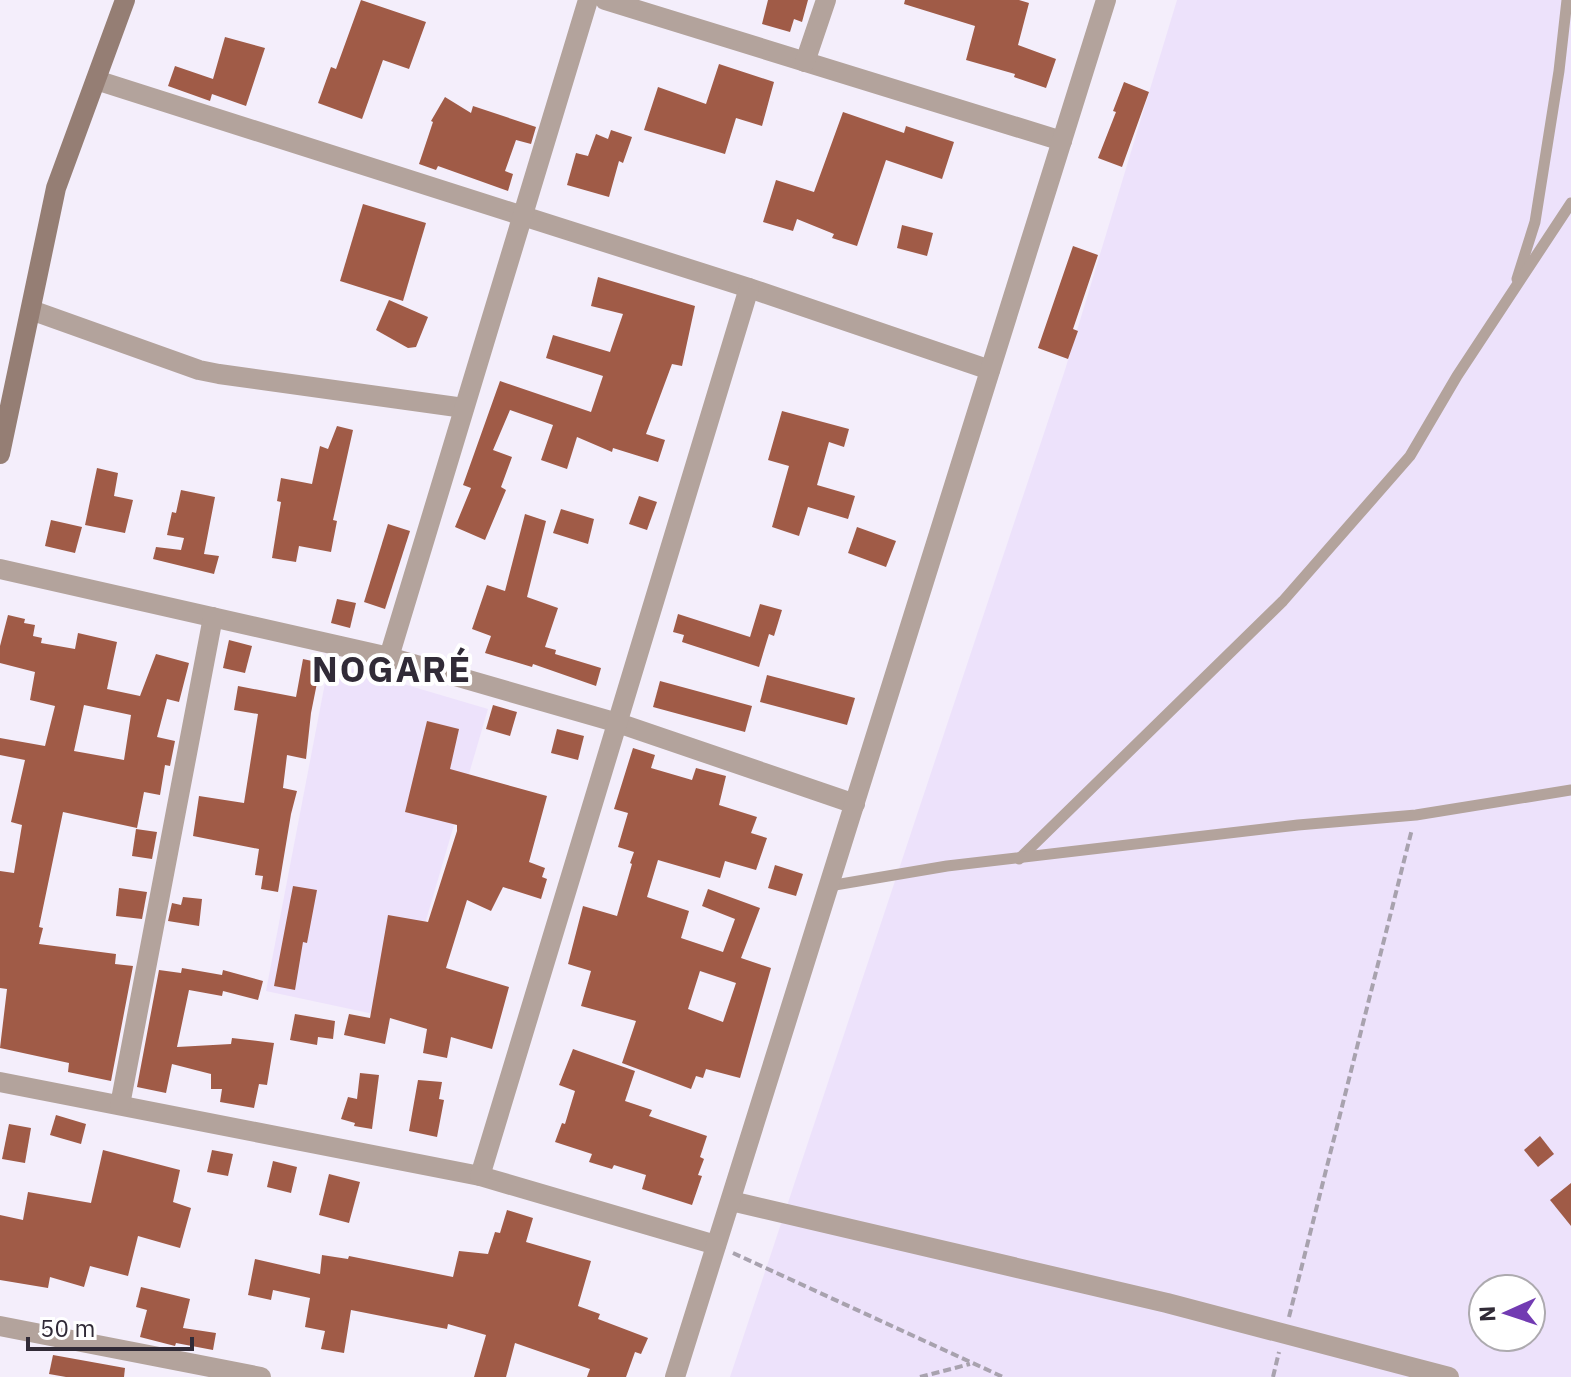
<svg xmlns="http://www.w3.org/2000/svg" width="1571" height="1377" viewBox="0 0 1571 1377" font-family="'IBM Plex Sans',sans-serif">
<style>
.built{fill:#ede2fb;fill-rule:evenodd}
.building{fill:#a05b47;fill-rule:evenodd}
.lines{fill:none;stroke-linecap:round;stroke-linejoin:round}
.path{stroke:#a8a2ae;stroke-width:4;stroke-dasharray:8 4;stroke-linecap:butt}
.lane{stroke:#b3a39c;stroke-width:11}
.street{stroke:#b3a39c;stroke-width:20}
.secondary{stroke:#957e74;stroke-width:20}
.labels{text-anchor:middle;stroke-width:8;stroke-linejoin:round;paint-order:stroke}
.district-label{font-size:36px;font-weight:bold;letter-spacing:2px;fill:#312b37;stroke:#fff}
</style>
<rect width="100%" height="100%" fill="#f4eefb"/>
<!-- built -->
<g class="built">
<path d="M1177 0H1571V1377H730L1065 370ZM1483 1289H1531V1337H1483Z"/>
<polygon points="329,662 488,709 397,1019 266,991"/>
</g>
<!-- building -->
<g class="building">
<polygon points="361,0 426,22 409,69 383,60 362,119 318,103 331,67 336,69"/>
<polygon points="768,0 808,0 802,22 794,19 790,32 762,24"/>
<polygon points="905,0 1019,0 1029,3 1018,45 1056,59 1046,88 1014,77 1015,74 966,60 975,26 904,4"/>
<polygon points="225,37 265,48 246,106 212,94 210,101 168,86 175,66 213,79"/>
<polygon points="719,64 774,82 762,126 736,118 725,154 644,130 658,87 706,104"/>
<polygon points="1124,82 1149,92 1122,167 1098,158 1116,112 1113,111"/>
<polygon points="445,97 471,113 473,106 536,127 531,144 516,140 505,171 513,174 508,191 438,166 436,170 419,164 433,122 431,121"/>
<polygon points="843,112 904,133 906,126 954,142 942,179 886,160 857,246 832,238 834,234 797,219 793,231 763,222 776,180 814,192"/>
<polygon points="611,130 632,137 623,163 619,161 609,197 567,185 576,153 588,156 596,134 608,139"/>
<polygon points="363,204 426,223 403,301 340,281"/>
<polygon points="902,225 933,233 927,256 897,248"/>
<polygon points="1073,246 1098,255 1073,329 1078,331 1068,359 1038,348"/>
<polygon points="598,277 695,306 682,366 672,364 646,434 665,440 658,462 613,448 612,452 577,437 567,469 541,460 553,425 510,410 493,450 512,457 501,487 506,490 485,540 455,527 471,488 463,485 500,381 591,412 603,376 546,358 553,335 610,352 623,314 591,306"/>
<polygon points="389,300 428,317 416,347 408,348 376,330"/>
<polygon points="782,411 849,429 844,447 829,442 817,485 855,496 848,519 808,507 799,536 772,527 789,466 768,460"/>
<polygon points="337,426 353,430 333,520 337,521 331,552 299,546 296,562 272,558 281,502 277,501 281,478 312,484 320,446 328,449"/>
<polygon points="97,468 118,473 114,496 133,500 125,533 85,525"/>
<polygon points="181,490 215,497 204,554 219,556 214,574 153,559 156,547 181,550 184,538 167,535 172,512 176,513"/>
<polygon points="639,496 657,502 647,530 629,524"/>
<polygon points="561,509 594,519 588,544 553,533"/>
<polygon points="525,514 546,521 527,597 558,608 545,647 556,650 555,654 601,668 596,686 533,664 532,667 485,653 491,636 472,629 487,585 505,591"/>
<polygon points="51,520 82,527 75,553 45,546"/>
<polygon points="388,524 410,531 385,609 364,602"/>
<polygon points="857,527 896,541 886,567 848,553"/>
<polygon points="337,599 356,603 350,628 331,623"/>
<polygon points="760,604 782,610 774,636 769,634 759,667 682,642 684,635 673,632 678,614 750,637"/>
<path d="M8 615 25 619 24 623 35 625 33 636 42 638 41 643 75 649 78 633 117 642 107 689 140 696 156 654 189 663 179 702 167 699 157 737 175 741 170 766 165 765 160 795 144 792 137 828 63 812 39 927 43 928 39 944 116 954 115 964 133 966 111 1081 68 1072 69 1063 0 1048 7 989 0 988V871L14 873 22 825 11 822 25 760 0 755V738L45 746 55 706 30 700 35 672 0 663V646ZM84 705 131 715 124 760 74 751Z"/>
<polygon points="229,640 252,646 245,673 223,668"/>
<polygon points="303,659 321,663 311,713 306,759 287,755 283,788 297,791 291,814 278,892 261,889 263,876 255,875 259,849 193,836 199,796 244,803 258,714 234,710 238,686 296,697"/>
<polygon points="767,675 855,698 847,725 760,702"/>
<polygon points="660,681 752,706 745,732 653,707"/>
<polygon points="493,705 517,712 510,736 486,729"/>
<polygon points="427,721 459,729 450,769 547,796 529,862 545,868 542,877 547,879 541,899 503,887 491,911 467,900 446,968 509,987 492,1049 451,1037 447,1058 423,1053 427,1029 390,1018 385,1044 344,1035 349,1014 370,1018 388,915 428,922 457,831 457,825 405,812"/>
<polygon points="557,729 584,736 578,760 551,753"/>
<path d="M633 748 655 755 651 768 692 780 696 768 726 776 719 805 757 817 751 833 767 838 756 870 725 861 720 878 658 860 647 897 689 911 681 938 723 952 735 919 702 906 708 889 760 908 741 958 771 968 740 1078 706 1069 703 1078 696 1076 691 1089 622 1063 636 1021 581 1006 591 971 568 964 583 906 617 916 632 864 630 863 634 852 618 847 628 813 614 809ZM700 971 736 983 723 1022 688 1009Z"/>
<polygon points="136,829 157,832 152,859 132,856"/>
<polygon points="775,865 803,874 796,896 768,888"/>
<polygon points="293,886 317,890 307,943 303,942 295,990 274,986"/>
<polygon points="119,888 147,892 142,919 116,916"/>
<polygon points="183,897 202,899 199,926 168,921 172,903 181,905"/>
<polygon points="182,968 222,975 223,970 263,981 258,1000 223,991 222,996 189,990 177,1047 231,1044 232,1038 274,1043 267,1085 259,1084 254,1108 220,1102 222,1089 211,1089 211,1074 172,1064 166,1093 137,1087 159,970 181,973"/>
<polygon points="295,1014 335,1021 333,1039 318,1037 317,1045 290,1040"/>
<polygon points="573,1049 635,1071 625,1101 652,1110 649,1116 707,1136 700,1157 704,1159 698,1175 702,1176 692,1205 642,1189 646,1175 614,1165 612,1169 589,1162 592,1154 555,1142 562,1123 565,1124 575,1091 559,1085"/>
<polygon points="360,1073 379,1075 372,1129 354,1126 355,1123 341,1119 348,1097 357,1099"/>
<polygon points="418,1080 442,1082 439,1099 444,1100 437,1137 409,1131"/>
<polygon points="56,1115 86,1124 81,1144 50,1135"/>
<polygon points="9,1124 31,1128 25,1163 2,1159"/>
<polygon points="1540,1136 1554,1154 1538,1167 1524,1150"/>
<polygon points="103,1150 180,1170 173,1202 191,1208 180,1248 138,1236 128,1276 90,1266 84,1287 50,1277 48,1288 0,1280 0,1215 23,1220 28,1192 91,1203"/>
<polygon points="212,1150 233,1154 228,1176 207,1172"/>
<polygon points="273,1161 297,1167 291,1193 267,1187"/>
<polygon points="329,1174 360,1182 349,1223 319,1215"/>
<polygon points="1571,1183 1571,1226 1550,1200"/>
<polygon points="507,1210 533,1218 526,1242 591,1261 578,1306 600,1314 598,1319 648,1338 641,1354 635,1352 626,1377 587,1377 590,1369 515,1343 506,1377 474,1377 486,1335 448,1324 447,1329 351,1310 344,1353 321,1349 325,1331 305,1327 310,1298 273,1290 271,1300 248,1295 255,1259 320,1274 322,1255 348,1259 349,1256 453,1277 459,1251 488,1254 495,1232 500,1233"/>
<polygon points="141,1287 190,1299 183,1328 216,1333 213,1350 176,1343 175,1346 140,1337 147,1310 136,1307"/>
<polygon points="53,1355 125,1368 124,1377 66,1377 49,1374"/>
</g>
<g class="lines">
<!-- path -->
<g class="path">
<polyline points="733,1253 1003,1377"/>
<polyline points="1289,1317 1412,829"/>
<polyline points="920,1377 970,1364"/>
<polyline points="1273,1377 1279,1352"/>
</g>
<!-- lane -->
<g class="lane">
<polyline points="1517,279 1535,222 1559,71 1567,0"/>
<polyline points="1019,859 1283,601 1410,456 1457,376 1571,203"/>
<polyline points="829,886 947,866 1298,825 1416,815 1571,790"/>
</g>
<!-- street -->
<g class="street">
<polyline points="605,0 1062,141"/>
<polyline points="805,62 826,0"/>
<polyline points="96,80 749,288 990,370"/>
<polyline points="31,310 199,370 219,374 464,408"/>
<polyline points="0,569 389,657 618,723 855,804"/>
<polyline points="389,657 588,0"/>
<polyline points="0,1082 480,1176 716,1245"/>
<polyline points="120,1105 213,617"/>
<polyline points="480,1176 749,288"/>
<polyline points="731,1201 1167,1303 1449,1377"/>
<polyline points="0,1326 261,1377"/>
<polyline points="675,1377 1106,0"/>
</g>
<!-- secondary -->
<polyline class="secondary" points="0,454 56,188 125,0"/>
</g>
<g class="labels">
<!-- district labels -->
<g class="district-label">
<text x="392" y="682">NOGARÉ</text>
</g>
</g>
<!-- north arrow -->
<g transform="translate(1507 1313) rotate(267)"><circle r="38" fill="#ffffff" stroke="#adaaaf" stroke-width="2"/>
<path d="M0-6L14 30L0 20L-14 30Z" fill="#723bb2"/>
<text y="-12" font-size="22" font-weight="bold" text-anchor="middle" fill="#312b37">N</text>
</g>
<!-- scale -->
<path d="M28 1337v12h164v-12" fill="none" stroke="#312b37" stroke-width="4"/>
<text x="40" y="1337" font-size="24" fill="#312b37" stroke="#ffffff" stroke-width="6" paint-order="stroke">50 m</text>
</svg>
